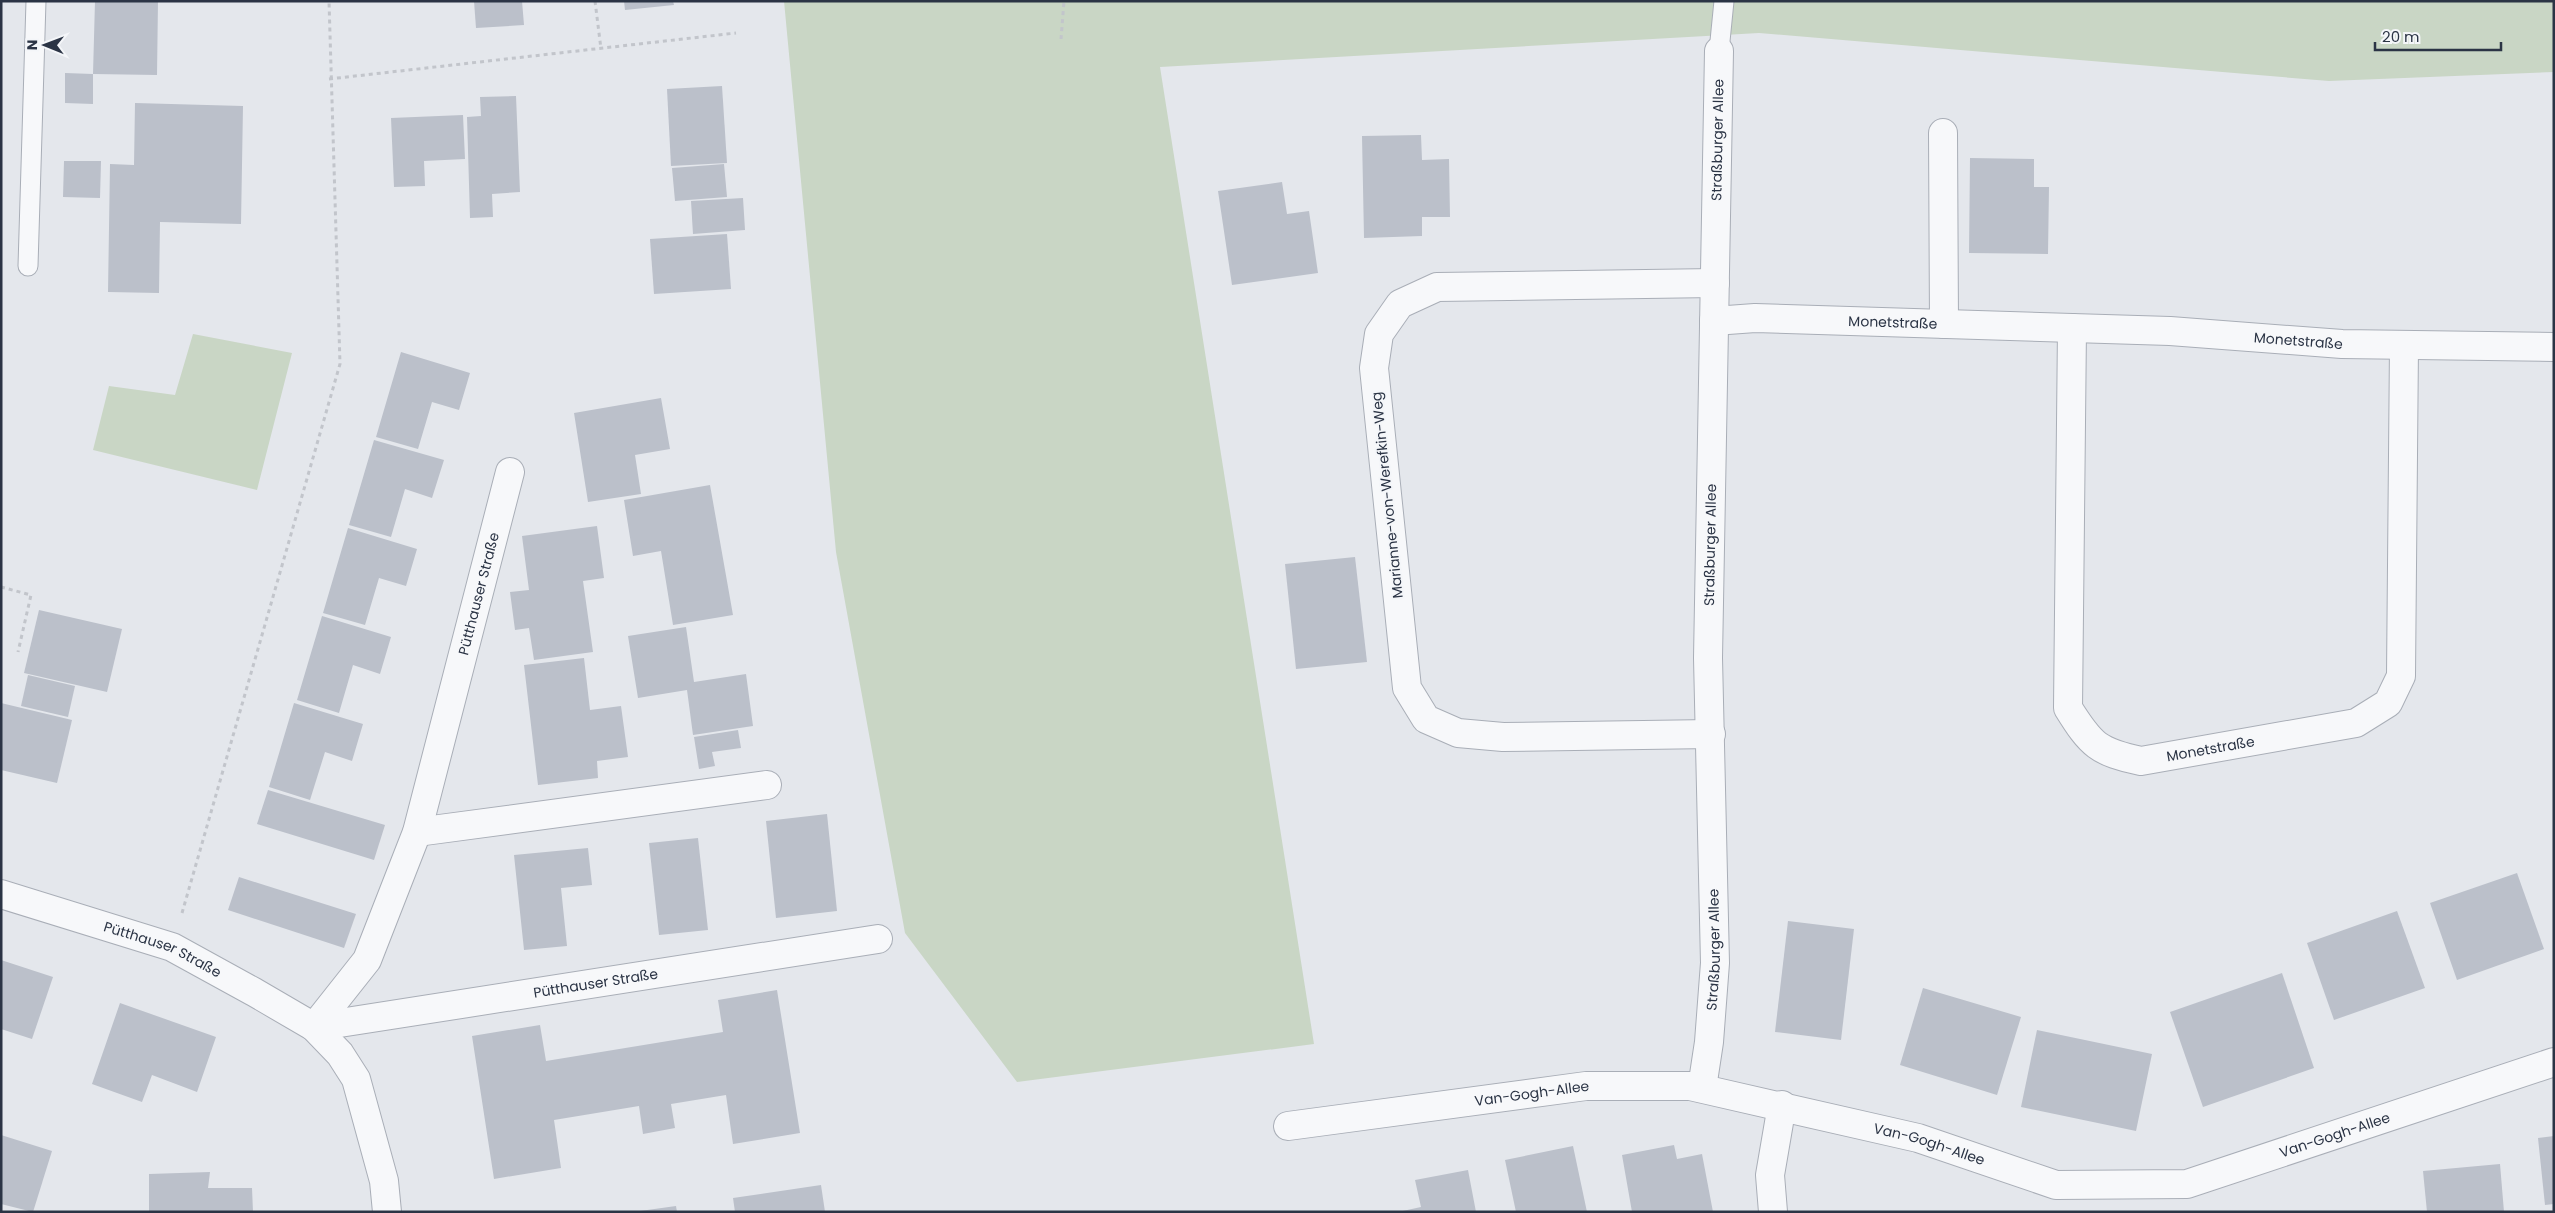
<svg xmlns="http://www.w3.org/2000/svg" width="2555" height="1213" viewBox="0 0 2555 1213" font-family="Poppins,sans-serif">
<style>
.green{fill:#c9d6c5}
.building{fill:#bbc0ca}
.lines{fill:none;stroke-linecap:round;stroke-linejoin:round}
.service-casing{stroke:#a9aeb7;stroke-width:21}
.minor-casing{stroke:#a9aeb7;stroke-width:30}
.path{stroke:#c2c5cb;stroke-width:3;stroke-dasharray:4 4;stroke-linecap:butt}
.service{stroke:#f7f8fa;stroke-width:19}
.minor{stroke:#f7f8fa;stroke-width:28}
.labels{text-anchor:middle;stroke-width:4;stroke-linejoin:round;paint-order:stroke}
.street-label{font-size:14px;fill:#2b3445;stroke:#f4f6f9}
</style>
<rect width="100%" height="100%" fill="#e4e7ec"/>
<!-- green -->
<g class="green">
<polygon points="784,1 2554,1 2554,72 2329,81 1759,33 1160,67 1314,1044 1017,1082 905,933 836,552"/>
<polygon points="193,334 292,353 257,490 93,450 109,386 175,395"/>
</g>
<!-- building -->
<g class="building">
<polygon points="95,1 158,1 157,75 93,74 93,104 65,103 65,73 93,74"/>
<polygon points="474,1 522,1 524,25 476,28"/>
<polygon points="624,1 673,1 674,5 625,10"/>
<polygon points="722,86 727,163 671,166 667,89"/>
<polygon points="516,96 520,192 492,194 493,217 470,218 467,117 481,116 480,97"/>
<polygon points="135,103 243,106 241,224 160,222 159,293 108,292 110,164 134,165"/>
<polygon points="463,115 465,159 424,161 425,186 394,187 391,118"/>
<polygon points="1421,135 1422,160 1449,159 1450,217 1422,217 1422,236 1364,238 1362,136"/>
<polygon points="1970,158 2034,159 2034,187 2049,187 2048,254 1969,253"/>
<polygon points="64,161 101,161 100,198 63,197"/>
<polygon points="724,164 727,197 675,201 672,168"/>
<polygon points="1282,182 1287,214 1309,211 1318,273 1232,285 1218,191"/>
<polygon points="743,198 745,230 693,234 691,201"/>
<polygon points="727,234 731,289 654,294 650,239"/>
<polygon points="401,352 470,373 459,410 432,402 418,449 376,437"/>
<polygon points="661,398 670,449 635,455 641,494 588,502 574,413"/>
<polygon points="374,440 444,460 432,498 405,489 391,537 349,525"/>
<polygon points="710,485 733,615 673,625 661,551 633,556 624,500"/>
<polygon points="597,526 604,578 583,581 593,652 534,660 529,628 515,630 510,592 529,590 522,536"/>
<polygon points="348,528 417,549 406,586 379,578 365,625 323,613"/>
<polygon points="1355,557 1367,662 1296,669 1285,564"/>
<polygon points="39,610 122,629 107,692 24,673"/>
<polygon points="322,616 391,637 380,674 353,665 339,713 297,700"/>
<polygon points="686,627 694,682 746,674 753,726 693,735 687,690 638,698 628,636"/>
<polygon points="584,658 590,710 621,706 628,757 597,761 598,778 538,785 524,665"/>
<polygon points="28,675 75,686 68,717 21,706"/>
<polygon points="1,703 72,720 57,783 1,770"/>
<polygon points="294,703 363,724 352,761 325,752 310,800 269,787"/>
<polygon points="738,730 741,748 712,752 715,766 699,769 694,737"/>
<polygon points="268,790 385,825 374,860 257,824"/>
<polygon points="827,814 837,911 776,918 766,821"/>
<polygon points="698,838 708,930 659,935 649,843"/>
<polygon points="588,848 592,885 561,888 567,946 524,950 514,855"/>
<polygon points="2517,873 2544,949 2457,980 2430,903"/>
<polygon points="239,877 356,914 344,948 228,910"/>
<polygon points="2397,911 2425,988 2334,1020 2307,943"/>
<polygon points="1788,921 1854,929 1841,1040 1775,1032"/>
<polygon points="1,960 53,977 32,1039 1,1029"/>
<polygon points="2282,973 2314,1068 2203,1107 2170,1012"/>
<polygon points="1923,988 2021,1017 1997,1095 1900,1065"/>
<polygon points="777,990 800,1133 733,1144 726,1095 671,1104 675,1128 643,1134 639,1106 554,1120 561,1168 494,1179 472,1036 540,1025 546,1061 723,1032 718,1000"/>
<polygon points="120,1003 216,1037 197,1092 152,1075 142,1102 92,1084"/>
<polygon points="2037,1030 2152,1054 2136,1131 2021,1107"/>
<polygon points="1,1135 52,1151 33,1212 1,1204"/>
<polygon points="2554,1136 2554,1204 2545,1205 2538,1138"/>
<polygon points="1674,1145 1677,1159 1702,1154 1713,1212 1632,1212 1622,1155"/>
<polygon points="1573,1146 1587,1212 1516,1212 1505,1160"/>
<polygon points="2500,1164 2504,1212 2427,1212 2423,1171"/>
<polygon points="1468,1170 1476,1212 1398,1212 1421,1207 1415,1180"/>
<polygon points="210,1172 208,1188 252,1188 253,1212 149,1212 149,1174"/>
<polygon points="821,1185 825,1212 735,1212 733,1198"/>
<polygon points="676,1206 677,1212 640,1212 640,1211"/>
</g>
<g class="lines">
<!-- service casing -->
<g class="service-casing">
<g id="service">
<polyline points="1719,51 1724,1"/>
<polyline points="28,266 36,1"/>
</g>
</g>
<!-- minor casing -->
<g class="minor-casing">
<g id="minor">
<polyline points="1943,133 1944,324"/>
<path id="s1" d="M1714 321 1755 318 2170 331 2342 344 2554 347"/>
<path id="s2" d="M2072 328 2068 708C2091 745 2098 752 2141 761L2356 723 2388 703 2401 676 2404 345"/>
<polyline points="1711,734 1503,737 1458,733 1426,719 1407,688 1374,368 1379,334 1400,304 1437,287 1715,283"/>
<polyline points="417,832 767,785"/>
<path id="s3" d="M1 894 172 947 254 992 314 1027 340 1054 356 1079 384 1181 387 1212"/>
<path id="s4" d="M314 1027 367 960 417 832 510 472"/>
<path id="s5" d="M314 1027 878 939"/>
<path id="s6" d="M1702 1088 1709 1042 1715 963 1708 658 1719 51"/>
<path id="s7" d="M1288 1126 1586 1086H1690L1918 1138 2056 1185 2187 1184 2554 1062"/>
<polyline points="1773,1212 1770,1175 1782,1105"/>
</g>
</g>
<!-- path -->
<g class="path">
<polyline points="595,1 601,49"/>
<polyline points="1061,39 1064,1"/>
<polyline points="329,79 736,33"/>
<polyline points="1,587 31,595 18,652"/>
<polyline points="182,913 340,364 329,1"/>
</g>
<!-- service -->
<use href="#service" class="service"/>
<!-- minor -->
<use href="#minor" class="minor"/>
</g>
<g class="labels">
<!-- street labels -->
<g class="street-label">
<text dy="5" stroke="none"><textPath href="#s6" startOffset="949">Straßburger Allee</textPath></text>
<text dy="5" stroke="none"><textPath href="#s1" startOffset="179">Monetstraße</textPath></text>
<text dy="5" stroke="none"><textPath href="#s1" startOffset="585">Monetstraße</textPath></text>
<text transform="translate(1387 495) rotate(-96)" y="5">Marianne-von-Werefkin-Weg</text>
<text dy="5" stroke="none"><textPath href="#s6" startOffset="544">Straßburger Allee</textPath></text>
<text dy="5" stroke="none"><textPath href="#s4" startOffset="469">Pütthauser Straße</textPath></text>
<text dy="5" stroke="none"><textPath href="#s2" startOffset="545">Monetstraße</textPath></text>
<text dy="5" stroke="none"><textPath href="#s3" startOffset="171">Pütthauser Straße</textPath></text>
<text dy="5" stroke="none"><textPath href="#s6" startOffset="139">Straßburger Allee</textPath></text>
<text dy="5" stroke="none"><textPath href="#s5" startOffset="285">Pütthauser Straße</textPath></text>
<text dy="5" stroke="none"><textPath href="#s7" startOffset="246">Van-Gogh-Allee</textPath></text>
<text dy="5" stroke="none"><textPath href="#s7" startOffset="1071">Van-Gogh-Allee</textPath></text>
<text dy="5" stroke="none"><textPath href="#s7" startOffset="651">Van-Gogh-Allee</textPath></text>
</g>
</g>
<!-- border -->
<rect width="2555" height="1213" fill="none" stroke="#2b3445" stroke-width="5"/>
<!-- north arrow -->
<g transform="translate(45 45) rotate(271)" stroke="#f4f6f9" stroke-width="4" paint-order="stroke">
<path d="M0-4L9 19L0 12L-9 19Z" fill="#2b3445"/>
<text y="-8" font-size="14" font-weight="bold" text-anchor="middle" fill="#2b3445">N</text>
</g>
<!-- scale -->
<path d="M2375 42v8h126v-8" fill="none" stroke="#2b3445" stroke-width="2.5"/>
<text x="2382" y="42" font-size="15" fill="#2b3445" stroke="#f4f6f9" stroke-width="4" paint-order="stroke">20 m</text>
</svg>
